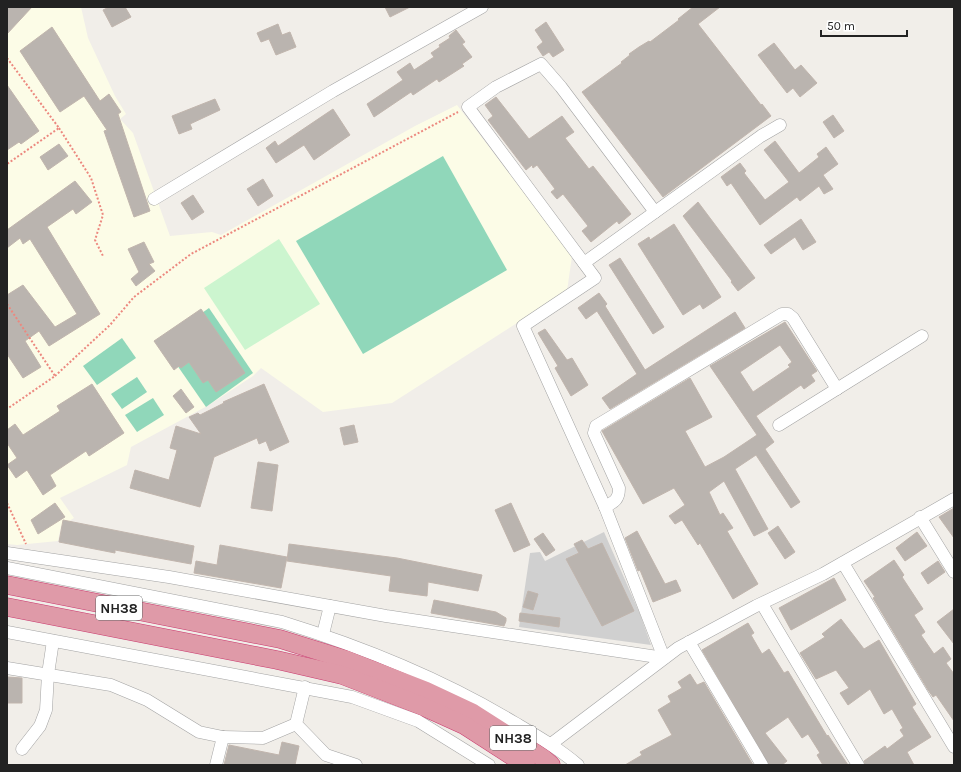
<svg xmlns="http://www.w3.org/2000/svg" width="961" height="772" viewBox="0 0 961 772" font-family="Karla,sans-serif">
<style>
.education{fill:#fcfce7}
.religious{fill:#d0d0d0}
.park{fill:#ccf5cf}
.pitch{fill:#90d7ba}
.building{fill:#bab4af;stroke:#c1b5ad;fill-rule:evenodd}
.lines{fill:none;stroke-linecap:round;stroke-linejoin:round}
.minor-casing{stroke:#a3a3a3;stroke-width:13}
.highway-casing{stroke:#ca3b6f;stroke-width:19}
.path{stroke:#ec887f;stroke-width:2;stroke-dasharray:2 2;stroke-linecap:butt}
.minor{stroke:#fff;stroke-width:12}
.highway{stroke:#df9aa8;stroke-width:18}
.labels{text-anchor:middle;stroke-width:3;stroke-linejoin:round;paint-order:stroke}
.shield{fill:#fff;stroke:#646464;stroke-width:1}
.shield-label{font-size:14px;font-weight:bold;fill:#222}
</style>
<rect width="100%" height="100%" fill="#f1eee9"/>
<!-- education -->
<polygon class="education" points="7,7 81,7 88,38 115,96 126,114 120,119 133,133 170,236 212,232 221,235 415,126 457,105 572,256 567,291 392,403 323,412 261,368 253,376 209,405 131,447 127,465 60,498 74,518 61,526 58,541 17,545 7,544"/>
<!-- religious -->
<polygon class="religious" points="604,532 640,614 651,645 519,627 530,553 540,552 545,561"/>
<!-- park -->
<polygon class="park" points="279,239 320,304 245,350 204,288"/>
<!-- pitch -->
<g class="pitch">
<polygon points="443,156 507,270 363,354 296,241"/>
<polygon points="209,308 253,373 206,407 161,342"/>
<polygon points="122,338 136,358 97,385 83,366"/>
<polygon points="137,377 147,392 122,409 111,394"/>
<polygon points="153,398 164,415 137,432 125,415"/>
</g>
<!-- building -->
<g class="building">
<polygon points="7,7 32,7 7,34"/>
<polygon points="109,7 125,7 131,17 112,27 103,10"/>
<polygon points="385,7 410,7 390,17"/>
<polygon points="693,7 720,7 698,24 761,105 762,104 771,116 663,197 582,92 622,63 621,62 630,55 629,54 639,47 649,41 650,42 679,20 678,19"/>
<polygon points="546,22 564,50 553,57 549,52 543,56 537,47 543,42 535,30"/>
<polygon points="278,24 282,35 290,32 296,47 276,55 269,39 261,42 257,33"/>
<polygon points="52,27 100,101 109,94 121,112 118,114 150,211 134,217 104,131 107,130 84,96 60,112 20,51"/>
<polygon points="456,30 465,42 462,44 472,57 462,64 464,66 439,82 437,79 413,95 411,92 374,117 367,104 403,80 397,72 410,63 414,70 434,57 431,53 440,47 439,45 450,38 449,36"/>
<polygon points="774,43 795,70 801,65 817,83 800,97 793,88 787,93 758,55"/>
<polygon points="7,85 39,131 21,144 19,142 7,150"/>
<polygon points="496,97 529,139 562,116 574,132 565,138 589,169 593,166 631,214 619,224 617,221 591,242 582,231 588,226 563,194 557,199 551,192 555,189 537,165 533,168 532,165 526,170 488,120 493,116 485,105"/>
<polygon points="215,99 220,110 190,124 192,129 179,134 172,116"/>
<polygon points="333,109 350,135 314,160 304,145 276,163 266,148 275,141 278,146"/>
<polygon points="833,115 844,131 834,138 823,122"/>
<polygon points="775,141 799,173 819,157 817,154 826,147 838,164 823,175 833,189 824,194 819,186 800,201 797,197 760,225 731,183 727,186 721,177 740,163 746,171 744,173 765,200 789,182 764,150"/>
<polygon points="59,144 68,156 48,170 40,157"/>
<polygon points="263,179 273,196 258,206 247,189"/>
<polygon points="75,181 92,202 76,214 73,209 47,227 100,314 49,346 39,331 25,341 41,367 23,378 7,354 7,295 23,285 55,327 77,314 30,239 23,244 20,238 7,248 7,230"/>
<polygon points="193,195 204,212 192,220 181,203"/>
<polygon points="698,202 755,278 738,291 731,282 732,281 683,216"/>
<polygon points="801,219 816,242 803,250 795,237 771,254 764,245"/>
<polygon points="674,224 721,297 703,309 700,304 683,315 638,244 649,237 650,240"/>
<polygon points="144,242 154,262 149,264 155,271 136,286 131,279 139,272 128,249"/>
<polygon points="620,258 664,327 653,334 609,265"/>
<polygon points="599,293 607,304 605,306 645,370 735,312 745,328 610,409 602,398 637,374 597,311 586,319 578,308"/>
<polygon points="201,309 245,373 216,392 208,380 203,383 189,362 181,368 179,366 174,370 154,341"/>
<path d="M785 322 817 371 811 375 815 381 804 389 801 385 756 416 774 442 765 449 800 502 791 508 756 455 735 469 768 529 754 536 724 481 709 492 720 515 723 513 733 528 727 531 758 584 733 599 700 543 698 545 682 520 675 524 669 516 685 505 674 488 643 504 602 431 690 378 712 417 685 431 705 467 724 457 757 435 710 366ZM780 345 792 362 788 365 790 367 753 392 740 372Z"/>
<polygon points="545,329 567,360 572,358 588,385 571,396 555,368 558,366 538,333"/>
<polygon points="92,384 124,433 89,456 86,451 50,475 56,486 43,495 27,470 16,478 7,465 17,458 7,443 7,430 15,424 23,435 60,411 57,406"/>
<polygon points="264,384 289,442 270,451 266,441 259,444 257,438 214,457 200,507 130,488 135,470 169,480 177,450 170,448 176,426 201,434 189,417 198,413 200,415 224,403 223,402"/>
<polygon points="181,389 194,407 186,413 173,396"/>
<polygon points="354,425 358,442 344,445 340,428"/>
<polygon points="258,462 278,465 272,511 251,508"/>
<polygon points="55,503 65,517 38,534 31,520"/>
<polygon points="511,503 530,545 514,552 495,510"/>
<polygon points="954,508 954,538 939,517"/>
<polygon points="63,520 194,546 191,564 115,550 115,553 59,542"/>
<polygon points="778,526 795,552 785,559 768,533"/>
<polygon points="637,531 665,584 676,580 681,591 653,602 640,570 638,571 625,538"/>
<polygon points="917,532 927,546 905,561 896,548"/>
<polygon points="543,533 555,550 546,556 534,539"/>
<polygon points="582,540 588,549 602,543 634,611 602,626 566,559 579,553 574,544"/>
<polygon points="289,544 397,558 482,575 478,591 428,582 427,596 389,591 391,576 287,561"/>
<polygon points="220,545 287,557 281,588 194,573 196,561 217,565"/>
<polygon points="894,560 904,575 902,577 923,609 914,615 925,632 921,635 934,654 943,647 951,659 946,663 954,674 954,721 936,695 933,697 928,690 873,598 875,597 864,581"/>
<polygon points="938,561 945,572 928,584 921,573"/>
<polygon points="834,578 846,600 791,630 779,608"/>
<polygon points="528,591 538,594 533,610 523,607"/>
<polygon points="434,600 496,612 506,618 506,621 504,626 431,613"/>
<polygon points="954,609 954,644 937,622"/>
<polygon points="520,613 560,618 559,627 519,621"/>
<polygon points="841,619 864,649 879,640 916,704 912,707 931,737 907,752 914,765 865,765 864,761 885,746 887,749 904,736 900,730 903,728 892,709 884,714 870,689 848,705 840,693 849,688 836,670 816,679 800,653 825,637 822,634"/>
<polygon points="748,623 754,633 751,635 762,654 769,649 784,673 788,671 827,736 828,735 848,765 823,765 817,755 820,753 808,734 802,738 788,717 765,733 787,761 782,765 769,765 702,650"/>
<polygon points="690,674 697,685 704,682 753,765 625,765 642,755 640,752 672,735 658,710 671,702 668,696 682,688 678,682"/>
<polygon points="7,677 22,678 22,703 7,703"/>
<polygon points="282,742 299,746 295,765 224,765 229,745 279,755"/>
</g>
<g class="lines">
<!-- minor casing -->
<g class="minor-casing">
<g id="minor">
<polyline points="154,199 333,91 482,7"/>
<polyline points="655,212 561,87 541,64 496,87 468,107 595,278 523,326 605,507 664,658"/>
<polyline points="584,263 761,136 780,125"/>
<polyline points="779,425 922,336"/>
<path d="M605 507C614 502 619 500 619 488L594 433 596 426 782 314H788L793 318 837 389"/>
<polyline points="920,517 954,572"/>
<polyline points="7,553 169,577 386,616 664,658"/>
<polyline points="843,563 954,747"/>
<path d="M7 568 282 622C363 647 442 679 515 723 537 736 558 748 578 765"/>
<polyline points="762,604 858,765"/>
<polyline points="7,632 352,697 418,721 489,765"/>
<polyline points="323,634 330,606"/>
<polyline points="689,642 762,765"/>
<polyline points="7,668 111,685 147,700 199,732 223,737 263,738 296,724"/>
<polyline points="305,687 296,724 326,755 356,765"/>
<polyline points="551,744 678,648 756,606 823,574 954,499"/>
<polyline points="22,749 40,726 46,710 48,674 53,641"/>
<polyline points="216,765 223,737"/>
</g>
</g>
<!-- highway casing -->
<g class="highway-casing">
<g id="highway">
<polyline points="7,585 280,639 344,659 426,691 473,713 543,758 551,765"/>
<polyline points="7,607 277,660 342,675 422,706 464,725 526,765"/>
</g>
</g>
<!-- path -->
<g class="path">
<polyline points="7,58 59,128 7,164"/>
<polyline points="59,128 91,178 103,215 95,240 103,256"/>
<polyline points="7,304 55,376 7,409"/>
<polyline points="55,376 110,325 134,297 191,254 458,112"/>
<polyline points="7,503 26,544"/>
</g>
<!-- minor -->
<use href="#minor" class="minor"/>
<!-- highway -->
<use href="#highway" class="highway"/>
</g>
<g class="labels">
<!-- shield labels -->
<g class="shield">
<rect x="96" y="596" width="46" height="24" rx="3"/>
<rect x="490" y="726" width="46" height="24" rx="3"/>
</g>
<g class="shield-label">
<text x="119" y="613">NH38</text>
<text x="513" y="743">NH38</text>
</g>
</g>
<!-- border -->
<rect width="961" height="772" fill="none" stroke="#222222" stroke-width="16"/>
<!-- scale -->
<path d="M821 30v6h86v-6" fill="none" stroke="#222222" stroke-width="2"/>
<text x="827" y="30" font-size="12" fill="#222222" stroke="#ffffff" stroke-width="3" paint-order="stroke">50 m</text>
</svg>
